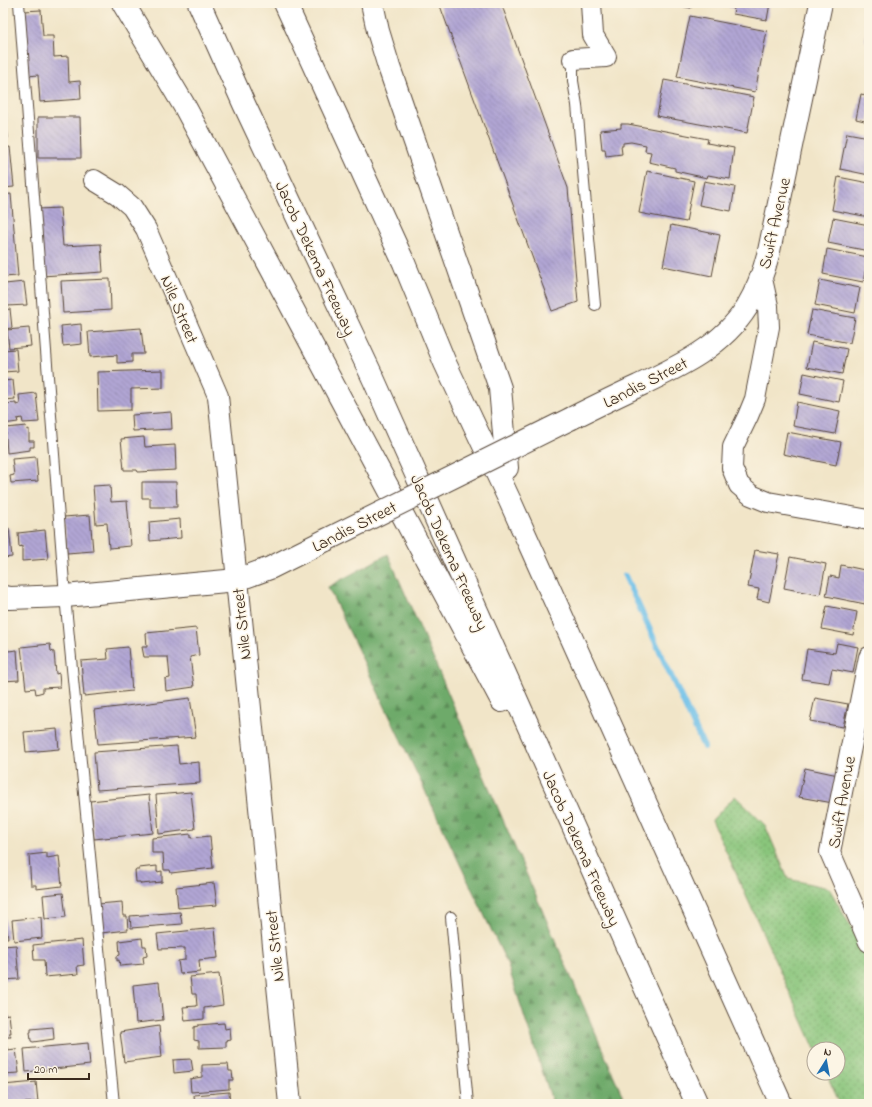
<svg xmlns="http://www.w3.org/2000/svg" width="872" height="1107" viewBox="0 0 872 1107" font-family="'Indie Flower',sans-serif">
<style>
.green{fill:url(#green-dots);stroke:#62784c}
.forest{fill:url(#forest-firs);stroke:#546a44}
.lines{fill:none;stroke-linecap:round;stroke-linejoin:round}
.stream{stroke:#6dc0e9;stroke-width:6}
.building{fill:url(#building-back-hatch)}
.lane-casing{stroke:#564638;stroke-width:12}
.street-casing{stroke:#564638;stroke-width:22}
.secondary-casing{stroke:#564638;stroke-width:24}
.highway-casing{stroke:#564638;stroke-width:24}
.lane{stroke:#fff;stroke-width:10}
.street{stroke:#fff;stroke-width:20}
.secondary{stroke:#fff;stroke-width:22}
.highway{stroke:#fff;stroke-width:22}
.secondary-bridge-casing{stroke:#564638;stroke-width:24;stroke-linecap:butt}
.secondary-bridge{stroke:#fff;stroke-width:22}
.labels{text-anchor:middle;stroke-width:3;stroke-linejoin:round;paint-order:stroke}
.street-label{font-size:17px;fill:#3b2a1e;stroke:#fcf5e5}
</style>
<defs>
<pattern id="green-dots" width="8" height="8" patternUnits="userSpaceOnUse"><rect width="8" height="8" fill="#89c57b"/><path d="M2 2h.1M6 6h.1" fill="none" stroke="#71a064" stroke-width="1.8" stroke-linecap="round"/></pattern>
<pattern id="forest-firs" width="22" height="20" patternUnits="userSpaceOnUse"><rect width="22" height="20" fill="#6eaa6b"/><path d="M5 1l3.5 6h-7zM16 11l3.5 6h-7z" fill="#5c8b57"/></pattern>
<pattern id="building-back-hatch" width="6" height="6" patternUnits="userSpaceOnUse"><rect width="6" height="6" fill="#b1a6d4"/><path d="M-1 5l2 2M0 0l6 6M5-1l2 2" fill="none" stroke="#9187ab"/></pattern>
</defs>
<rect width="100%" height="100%" fill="#fcf5e5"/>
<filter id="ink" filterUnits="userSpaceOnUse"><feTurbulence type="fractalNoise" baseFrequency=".025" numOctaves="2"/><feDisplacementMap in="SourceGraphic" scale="8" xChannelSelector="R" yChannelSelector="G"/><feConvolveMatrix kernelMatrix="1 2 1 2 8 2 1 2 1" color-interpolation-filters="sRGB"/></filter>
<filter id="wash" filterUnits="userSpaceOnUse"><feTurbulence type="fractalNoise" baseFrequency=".012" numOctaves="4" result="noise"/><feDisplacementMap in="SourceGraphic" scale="16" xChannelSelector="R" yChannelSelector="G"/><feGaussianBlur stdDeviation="0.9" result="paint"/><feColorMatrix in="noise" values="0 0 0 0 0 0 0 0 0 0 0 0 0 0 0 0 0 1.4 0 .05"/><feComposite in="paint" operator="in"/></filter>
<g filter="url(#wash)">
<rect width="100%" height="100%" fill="#f1e5c8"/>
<!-- green -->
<polygon class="green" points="735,796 765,825 788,879 829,888 869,959 869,1104 840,1104 826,1073 838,1073 838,1049 815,1049 712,820"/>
<!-- forest -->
<polygon class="forest" points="388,554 626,1104 553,1104 507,963 328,587"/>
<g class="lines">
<!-- stream -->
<polyline class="stream" points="625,576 704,747"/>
</g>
<g id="blocks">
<!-- building -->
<g class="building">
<polygon points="439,3 501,3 568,188 578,302 552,311"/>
<polygon points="667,3 692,3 691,8"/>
<polygon points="729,3 770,3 767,20 733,14 734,8 728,7"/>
<polygon points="41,10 43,36 53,36 54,57 68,56 69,82 80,81 81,99 40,102 38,75 28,76 24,11"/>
<polygon points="690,16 767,31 755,92 677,77"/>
<polygon points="868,22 869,22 869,42 865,41"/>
<polygon points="664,80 754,97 747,133 657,116"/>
<polygon points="861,94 869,96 869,122 856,119"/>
<polygon points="3,102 5,102 8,138 3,139"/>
<polygon points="38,117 80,117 81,158 38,158"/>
<polygon points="621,124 628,124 708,139 707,143 734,148 730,179 708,175 707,178 675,171 675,168 649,162 651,152 645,151 646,145 631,142 623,143 623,146 621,146 622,154 606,156 605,149 602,149 600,130 621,128"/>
<polygon points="847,133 869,137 869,175 840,169"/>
<polygon points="10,147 14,187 3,188 3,148"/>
<polygon points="647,171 694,181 686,222 639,213"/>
<polygon points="838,177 869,183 869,217 832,210"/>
<polygon points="704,181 735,187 731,211 699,205"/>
<polygon points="11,194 18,276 3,277 3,195"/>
<polygon points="60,208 63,246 101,244 103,272 42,276 38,209"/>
<polygon points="833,218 869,225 869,251 828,243"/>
<polygon points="671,225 720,235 712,276 663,266"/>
<polygon points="827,249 868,257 863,282 823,274"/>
<polygon points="110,279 111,310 63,313 61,281"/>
<polygon points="820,280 860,288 855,313 815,305"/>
<polygon points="24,282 27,305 7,306 5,284"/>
<polygon points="10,309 12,328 3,329 3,310"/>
<polygon points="812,310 855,318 850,343 807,335"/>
<polygon points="81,324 82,344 63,346 61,326"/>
<polygon points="29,328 31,346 9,348 7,330"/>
<polygon points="141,328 144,354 132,354 132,362 117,363 117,355 90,357 88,332"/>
<polygon points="812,342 847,349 842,374 807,367"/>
<polygon points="16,349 18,371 3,372 3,350"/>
<polygon points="163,370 163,388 131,389 131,410 98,411 97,372"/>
<polygon points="804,373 843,381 839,402 800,394"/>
<polygon points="13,380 15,399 3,400 3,381"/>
<polygon points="36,393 39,422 23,423 22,418 17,419 18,422 3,424 3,404 16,403 16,405 20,404 19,395"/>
<polygon points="797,402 840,411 835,434 793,426"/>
<polygon points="171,412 172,429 133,431 132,415"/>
<polygon points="26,426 27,430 29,429 29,441 34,441 34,447 30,447 30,450 7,453 6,438 4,438 3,433 6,434 6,428"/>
<polygon points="787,432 841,442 836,465 783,454"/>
<polygon points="144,437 145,447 175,445 176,470 138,472 137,470 124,470 121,439"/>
<polygon points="36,457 38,481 11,483 10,476 14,475 12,459"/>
<polygon points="142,482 176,482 177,507 150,507 150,498 142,498"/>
<polygon points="110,485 111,502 127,501 131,546 109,548 107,523 96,524 93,486"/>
<polygon points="90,515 93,551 67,553 64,517"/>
<polygon points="180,519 181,538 150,541 149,522"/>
<polygon points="3,528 9,528 12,557 3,558"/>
<polygon points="45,530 48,559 22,561 22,546 19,547 18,533"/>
<polygon points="755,550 779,554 769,602 757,599 759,589 748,587"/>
<polygon points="790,557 826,564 820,595 784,588"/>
<polygon points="841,565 869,571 869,584 865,604 826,596 830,576 839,578"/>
<polygon points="827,606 857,612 853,635 822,629"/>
<polygon points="196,628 199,655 190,657 194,687 166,691 165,679 170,678 168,657 144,657 142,647 147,647 146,633"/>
<polygon points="837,643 858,647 853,673 832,669 829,683 802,679 807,649 835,653"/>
<polygon points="50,644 51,651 54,652 56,674 59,673 60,687 43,688 43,692 36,694 35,688 26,689 21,647"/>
<polygon points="128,647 132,691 84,696 81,661 108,659 107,649"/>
<polygon points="3,648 7,648 8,651 17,650 19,680 3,681"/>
<polygon points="190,698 196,737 98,744 94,710"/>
<polygon points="815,698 848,704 843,727 810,721"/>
<polygon points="57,729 59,749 26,752 24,732"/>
<polygon points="177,746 179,764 199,762 200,783 97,790 94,752"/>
<polygon points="805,768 838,775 833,803 799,797"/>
<polygon points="191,792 195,829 159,834 156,795"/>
<polygon points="149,795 153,833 94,839 90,801"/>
<polygon points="191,834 191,838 210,836 213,868 171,873 170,870 164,870 163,853 152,853 152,838"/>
<polygon points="47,853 47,858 59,856 62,886 36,889 36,885 31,885 29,855"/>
<polygon points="157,866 157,872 162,871 162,882 141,884 140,882 136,882 135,870 139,870 139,868"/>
<polygon points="214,883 217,905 178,908 176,887"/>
<polygon points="63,893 66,917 45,919 43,895"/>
<polygon points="3,902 8,938 3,938"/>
<polygon points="122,902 123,916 127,916 128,930 101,933 98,904"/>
<polygon points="180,912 182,924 131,928 130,916"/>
<polygon points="41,917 42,938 14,941 12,920"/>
<polygon points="215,928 218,958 199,960 200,972 180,974 178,961 185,960 185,948 159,949 157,934"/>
<polygon points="142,938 143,946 146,946 147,956 143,957 144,964 120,966 119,960 117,961 117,956 120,955 119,941"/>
<polygon points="82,940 84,965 77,966 78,974 45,977 44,960 34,960 33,945"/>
<polygon points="16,945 19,979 3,980 3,946"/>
<polygon points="219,974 223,1005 204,1008 204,1019 185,1021 183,1007 197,1006 196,994 192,994 190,977"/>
<polygon points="159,982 163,1020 136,1023 133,985"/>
<polygon points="9,1014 11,1033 9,1033 11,1037 3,1037 3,1015"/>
<polygon points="224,1023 225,1029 230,1028 231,1040 226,1041 226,1047 199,1048 199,1041 194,1040 194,1027 198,1026 198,1025"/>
<polygon points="159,1026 162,1057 124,1062 120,1032"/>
<polygon points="53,1027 54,1039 33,1042 31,1041 30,1032 31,1032 31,1029"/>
<polygon points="88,1043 90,1065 26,1072 24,1049"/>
<polygon points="7,1047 7,1050 16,1049 19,1073 3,1074 3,1048"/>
<polygon points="191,1059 193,1071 174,1073 173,1060"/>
<polygon points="228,1064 229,1071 232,1071 233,1080 229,1080 229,1089 191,1092 190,1079 202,1077 202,1065"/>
<polygon points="36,1082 38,1102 3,1104 3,1085"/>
<polygon points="229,1092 230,1104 195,1104 194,1095"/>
</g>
</g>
</g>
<g filter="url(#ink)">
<use href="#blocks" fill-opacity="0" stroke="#564638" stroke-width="1"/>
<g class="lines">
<!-- lane casing -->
<g class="lane-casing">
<g id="lane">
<polyline points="19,3 65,596 114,1104"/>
<polyline points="573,59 573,81 577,105 595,305"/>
<polyline points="451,917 468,1104"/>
</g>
</g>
<!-- street casing -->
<g class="street-casing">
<g id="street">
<polyline points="573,59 606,57 593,35 591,3"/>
<polyline points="94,180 117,194 132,207 146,229 218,396 237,580"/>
<polyline points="762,279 768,306 769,327 755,399 748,416 733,447 732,468 739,485 751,495 768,502 869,520"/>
<polyline points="869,657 830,852 869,942"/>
</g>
</g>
<!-- secondary casing -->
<g class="secondary-casing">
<g id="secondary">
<path d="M572 418C594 407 616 396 638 386 678 367 722 347 747 307 758 289 764 271 769 251L821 3"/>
<polyline points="237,580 290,1104"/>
<polyline points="3,597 10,598 65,596 237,580 270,568 326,540"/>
</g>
</g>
<!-- highway casing -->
<g class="highway-casing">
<g id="highway">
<polyline points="123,3 185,107 502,701"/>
<polyline points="199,3 244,104 373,378 697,1104"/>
<polyline points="285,3 404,263 445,363 510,501 781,1104"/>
<polyline points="372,3 378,31 389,67 500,388 507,468"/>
</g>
</g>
<!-- lane -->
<use href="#lane" class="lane"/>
<!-- street -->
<use href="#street" class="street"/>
<!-- secondary -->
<use href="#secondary" class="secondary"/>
<!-- highway -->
<use href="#highway" class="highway"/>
<!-- secondary-bridge casing -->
<g class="secondary-bridge-casing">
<polyline id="secondary-bridge" points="326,540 572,418"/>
</g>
<!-- secondary-bridge -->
<use href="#secondary-bridge" class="secondary-bridge"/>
</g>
</g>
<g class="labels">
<!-- street labels -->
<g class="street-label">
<text transform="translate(774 223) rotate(-77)" y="6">Swift Avenue</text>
<text transform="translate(316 258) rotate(65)" y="6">Jacob Dekema Freeway</text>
<text transform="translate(180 309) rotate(67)" y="6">Nile Street</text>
<text transform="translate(645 382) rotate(-27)" y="6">Landis Street</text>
<text transform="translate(354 526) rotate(-27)" y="6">Landis Street</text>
<text transform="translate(450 552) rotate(66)" y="6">Jacob Dekema Freeway</text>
<text transform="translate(241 624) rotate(-96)" y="6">Nile Street</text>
<text transform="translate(841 802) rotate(-80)" y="6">Swift Avenue</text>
<text transform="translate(582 848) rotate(66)" y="6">Jacob Dekema Freeway</text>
<text transform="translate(274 946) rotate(-96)" y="6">Nile Street</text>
</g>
</g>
<!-- margin -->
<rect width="872" height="1107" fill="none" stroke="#fcf5e5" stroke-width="16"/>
<!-- north arrow -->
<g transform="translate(826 1061) rotate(11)"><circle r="19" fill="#fcf5e5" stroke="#afa495"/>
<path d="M0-3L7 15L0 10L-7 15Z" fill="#1f6fb2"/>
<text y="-6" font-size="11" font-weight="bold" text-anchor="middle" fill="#3b2a1e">N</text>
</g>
<!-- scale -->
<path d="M28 1073v6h61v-6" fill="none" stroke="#3b2a1e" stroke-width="2"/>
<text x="34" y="1073" font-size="12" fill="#3b2a1e" stroke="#fcf5e5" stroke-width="3" paint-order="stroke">20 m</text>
</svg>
